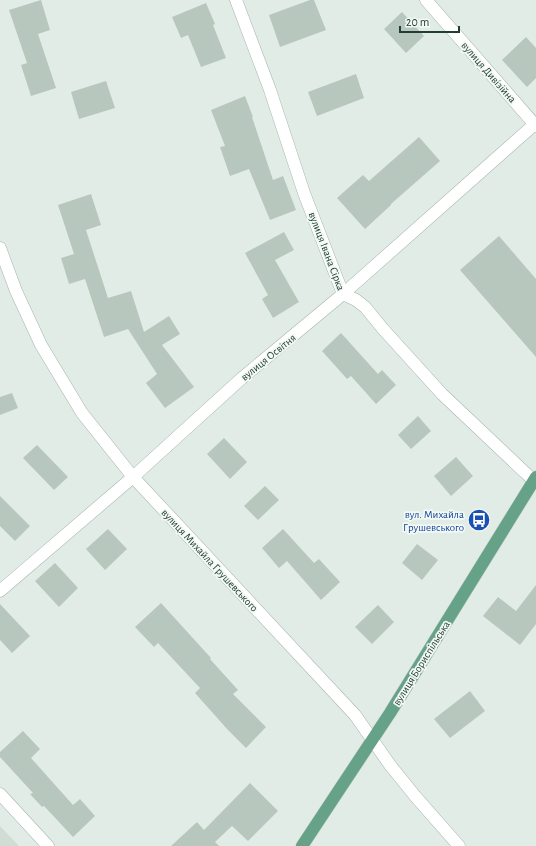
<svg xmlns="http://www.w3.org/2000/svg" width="536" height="846" viewBox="0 0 536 846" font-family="'Alegreya Sans',sans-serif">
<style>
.built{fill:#d0dcd4}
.building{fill:#b7c7be}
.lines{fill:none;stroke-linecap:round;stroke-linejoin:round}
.minor-casing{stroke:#a5b4ac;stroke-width:13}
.major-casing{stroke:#c1c9c5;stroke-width:13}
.minor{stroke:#fff;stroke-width:12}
.major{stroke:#66a287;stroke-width:12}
.labels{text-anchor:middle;stroke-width:3.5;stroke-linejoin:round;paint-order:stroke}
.street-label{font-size:11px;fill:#223d31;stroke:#f2f9f4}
.transit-label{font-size:11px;fill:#164399;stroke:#f2f9f4;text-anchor:end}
</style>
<rect width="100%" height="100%" fill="#e2ece6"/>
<!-- built -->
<polygon class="built" points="0,826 19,846 0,846"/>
<!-- building -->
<g class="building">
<polygon points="41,0 50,30 38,34 56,88 31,96 21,65 27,63 9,10"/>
<polygon points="310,0 314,0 326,30 280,47 269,15"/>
<polygon points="206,3 215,24 213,25 226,58 201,67 188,35 181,38 172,17"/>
<polygon points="402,12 424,36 406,53 384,29"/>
<polygon points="526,37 536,48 536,78 527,87 502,60"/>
<polygon points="356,74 364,98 317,116 308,92"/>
<polygon points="106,81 115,108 79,119 71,92"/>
<polygon points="245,96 253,117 252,117 273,180 283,176 296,210 270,220 249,169 230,176 220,147 225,146 211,110"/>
<polygon points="419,137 440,161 391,204 391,205 365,229 337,198 363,175 369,181"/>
<polygon points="91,194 101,225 86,230 108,298 131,291 144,332 169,316 180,334 162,345 194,387 165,408 146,383 157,374 128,329 104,337 85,279 69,284 61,258 74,254 58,205"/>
<polygon points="284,232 294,250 275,260 299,302 273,318 262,299 268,295 245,253"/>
<polygon points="499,236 536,279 536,357 460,270"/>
<polygon points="341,333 378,374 382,370 396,385 376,404 351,376 347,379 322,351"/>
<polygon points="12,393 18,408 0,415 0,397"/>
<polygon points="418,416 431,431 411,449 398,435"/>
<polygon points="224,438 247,462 230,479 207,454"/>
<polygon points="37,445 68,477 54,490 23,458"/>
<polygon points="456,457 473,476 451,496 434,476"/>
<polygon points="265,486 279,500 258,520 244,506"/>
<polygon points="0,496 30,526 15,541 0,526"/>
<polygon points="108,529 127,549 105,570 86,549"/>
<polygon points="283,529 314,563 319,559 340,582 321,600 287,561 279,568 262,548"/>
<polygon points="417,544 438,560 422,580 402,563"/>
<polygon points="55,563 78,588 59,607 35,581"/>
<polygon points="536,585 536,624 520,645 483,616 498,597 516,611"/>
<polygon points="161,603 211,658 210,659 238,690 233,694 266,727 246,748 227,729 195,693 200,688 158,643 154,647 135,627"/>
<polygon points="0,604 30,636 12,653 0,640"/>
<polygon points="378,605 394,622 372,644 355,627"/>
<polygon points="470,691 485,711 450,738 434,719"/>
<polygon points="23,731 40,749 31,758 73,805 80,799 95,816 73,837 44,806 42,807 30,794 33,793 0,757 0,752"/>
<polygon points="250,783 278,811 248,841 232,826 215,842 219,846 171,846 197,822 204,830"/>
</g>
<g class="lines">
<!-- minor casing -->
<g class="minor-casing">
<g id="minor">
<polyline points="236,0 270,90 304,193 343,294 356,300 365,307 383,329 442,394 534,481"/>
<polyline points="426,0 536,126"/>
<polyline points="0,248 16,291 41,345 82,413 133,477 355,715 390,765 415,796 459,846"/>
<polyline points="0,591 133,477 242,378 343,294 536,123"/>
<polyline points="0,794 48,846"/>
</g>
</g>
<!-- major casing -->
<g class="major-casing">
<polyline id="major" points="302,846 390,713 536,477"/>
</g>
<!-- minor -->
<use href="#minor" class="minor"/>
<!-- major -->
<use href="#major" class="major"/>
</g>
<!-- icons -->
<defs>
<g id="bus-disc" transform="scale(1.15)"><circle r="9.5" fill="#1a4fb4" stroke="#f2f9f4"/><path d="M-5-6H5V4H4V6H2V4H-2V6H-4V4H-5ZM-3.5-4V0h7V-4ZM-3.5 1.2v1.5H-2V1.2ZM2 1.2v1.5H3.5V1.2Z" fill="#fff"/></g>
</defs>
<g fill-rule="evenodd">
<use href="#bus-disc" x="479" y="520"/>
</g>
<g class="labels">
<!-- street labels -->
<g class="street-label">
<text transform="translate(489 72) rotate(49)" y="4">вулиця Дивізійна</text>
<text transform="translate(327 251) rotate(69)" y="4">вулиця Івана Сірка</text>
<text transform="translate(268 357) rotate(-39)" y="4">вулиця Освітня</text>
<text transform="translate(210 560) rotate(47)" y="4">вулиця Михайла Грушевського</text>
<text transform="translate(421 663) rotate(-58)" y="4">вулиця Бориспільська</text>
</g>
<!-- transit labels -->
<g class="transit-label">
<text x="464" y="518">вул. Михайла<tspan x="464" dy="13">Грушевського</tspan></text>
</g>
</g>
<!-- scale -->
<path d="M400 26v6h59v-6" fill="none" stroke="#223d31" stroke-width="2"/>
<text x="406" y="26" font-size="12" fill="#223d31" stroke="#f2f9f4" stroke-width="3" paint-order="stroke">20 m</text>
</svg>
